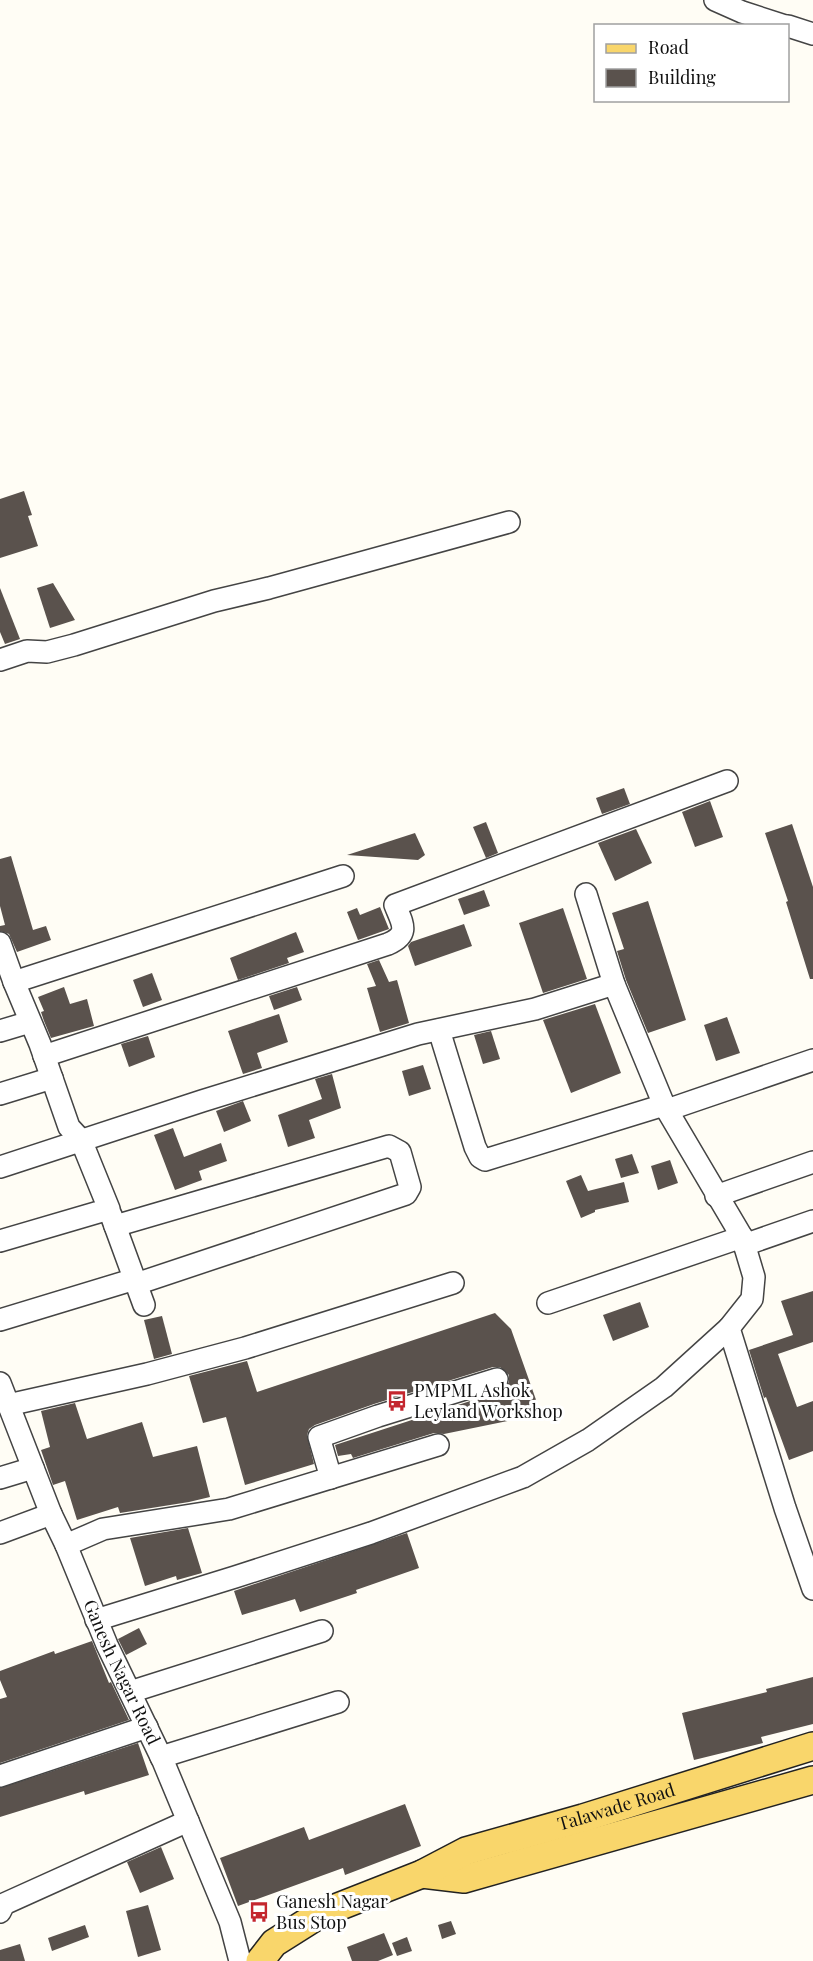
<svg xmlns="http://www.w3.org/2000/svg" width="813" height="1961" viewBox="0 0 813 1961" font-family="'Playfair Display',serif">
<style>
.building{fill:#5a524d}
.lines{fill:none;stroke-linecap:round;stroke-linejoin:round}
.minor-casing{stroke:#444;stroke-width:24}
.major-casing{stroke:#222;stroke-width:30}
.minor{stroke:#fff;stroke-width:21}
.major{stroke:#f9d66b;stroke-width:27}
.labels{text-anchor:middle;stroke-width:6;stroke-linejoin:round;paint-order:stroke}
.poi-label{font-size:18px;fill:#111;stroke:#fff;text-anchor:start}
.street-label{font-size:18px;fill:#111;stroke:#fff}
</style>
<rect width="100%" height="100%" fill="#fffdf5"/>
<!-- building -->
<g class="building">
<polygon points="24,491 32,515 28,516 38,546 0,558 0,499"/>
<polygon points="53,583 75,620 50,628 37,588"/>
<polygon points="0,588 20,639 5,644 0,632"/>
<polygon points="624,788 630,804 602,814 596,798"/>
<polygon points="710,801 723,837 695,847 682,812"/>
<polygon points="486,822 498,853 486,858 473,827"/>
<polygon points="792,824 813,887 813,979 810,979 786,902 788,901 765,833"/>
<polygon points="636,829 652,863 615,881 598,843"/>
<polygon points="415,833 425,855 418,860 347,855"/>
<polygon points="11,856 33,930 46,926 51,940 17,952 9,934 0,931 0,926 5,925 0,906 0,859"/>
<polygon points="484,890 490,906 464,915 458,899"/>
<polygon points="648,901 686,1020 648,1033 626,980 617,951 624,949 612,913"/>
<polygon points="380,907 389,929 358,940 347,912 357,908 360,915"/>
<polygon points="563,908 587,979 543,993 519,923"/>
<polygon points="464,924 472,946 415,966 408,946 411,942"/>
<polygon points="296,932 304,952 287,958 289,963 238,980 230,958"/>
<polygon points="379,960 389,982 397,980 409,1023 380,1032 367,988 376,986 367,964"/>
<polygon points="152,973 162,1000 143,1007 133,980"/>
<polygon points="64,987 70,1004 87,999 94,1026 51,1038 44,1021 41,1012 44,1011 38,997"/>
<polygon points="297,987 302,1000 274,1010 269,996"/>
<polygon points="595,1004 621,1073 571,1093 543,1020"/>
<polygon points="279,1014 288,1042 257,1053 262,1068 243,1074 228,1031"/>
<polygon points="727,1017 740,1053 716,1061 704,1025"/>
<polygon points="491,1031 500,1059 483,1064 474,1035"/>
<polygon points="148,1036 155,1057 129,1067 121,1044"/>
<polygon points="423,1065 431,1089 409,1096 402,1071"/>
<polygon points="332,1074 341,1108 309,1120 315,1138 288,1147 278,1115 322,1099 315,1079"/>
<polygon points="243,1101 251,1121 224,1132 216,1111"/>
<polygon points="173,1128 184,1157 221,1143 227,1161 199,1171 202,1180 175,1190 154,1135"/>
<polygon points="632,1154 639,1173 621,1178 615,1159"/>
<polygon points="670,1160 678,1183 658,1190 651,1166"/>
<polygon points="581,1175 588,1191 624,1182 629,1202 595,1210 595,1212 581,1218 566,1181"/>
<polygon points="813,1291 813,1342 778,1354 797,1407 813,1401 813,1451 789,1460 766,1397 764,1398 749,1350 793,1335 781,1301"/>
<polygon points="640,1302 649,1327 613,1341 603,1315"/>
<polygon points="495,1313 511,1329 541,1414 444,1434 434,1433 353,1458 351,1454 338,1456 335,1445 501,1391 509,1382 509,1375 500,1367 493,1367 374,1404 315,1425 309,1429 307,1435 314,1464 245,1485 226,1417 203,1423 189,1376 247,1361 257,1392"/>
<polygon points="162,1316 172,1354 154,1359 144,1320"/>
<polygon points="75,1403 87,1439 142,1422 153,1457 197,1446 210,1497 189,1502 120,1513 118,1507 77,1520 65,1481 53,1485 41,1450 50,1447 41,1411"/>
<polygon points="188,1528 202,1573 177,1580 176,1576 145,1586 130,1538"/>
<polygon points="407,1533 419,1568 356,1590 357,1593 300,1612 295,1599 242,1615 234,1591"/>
<polygon points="139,1628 147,1644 126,1655 118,1639"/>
<polygon points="92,1641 109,1683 111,1682 129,1720 0,1763 0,1699 7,1697 0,1680 0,1671 54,1651 55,1654"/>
<polygon points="813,1677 813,1724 761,1737 763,1743 694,1760 682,1713 767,1692 766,1689"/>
<polygon points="138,1743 149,1775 85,1795 84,1791 0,1817 0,1788"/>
<polygon points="405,1804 421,1846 345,1875 343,1868 238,1906 220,1858 304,1827 309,1840"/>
<polygon points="161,1847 174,1879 140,1893 127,1862"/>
<polygon points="148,1905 161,1950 138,1957 126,1911"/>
<polygon points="451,1921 456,1934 442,1939 438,1925"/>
<polygon points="85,1925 89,1937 52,1951 48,1938"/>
<polygon points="384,1933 393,1955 378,1961 352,1961 347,1947"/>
<polygon points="407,1937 412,1951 397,1956 392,1943"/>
<polygon points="20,1944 25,1961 0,1961 0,1950"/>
</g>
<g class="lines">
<!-- minor casing -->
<g class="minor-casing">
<g id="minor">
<polyline points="715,0 742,12 785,26"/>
<polyline points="788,26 813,34"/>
<polyline points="0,660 27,651 47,652 74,645 214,601 269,588 509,522"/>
<polyline points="586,894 614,984 664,1105 742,1237 754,1277 752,1299 729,1328 785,1508 813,1589"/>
<polyline points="0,943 14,982 40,1044 69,1127 81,1140 109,1209 0,1241"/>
<polyline points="14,982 343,876"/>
<polyline points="439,1030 475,1147 480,1157 485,1160 664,1105"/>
<polyline points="0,1031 30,1022"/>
<path d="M44 1056 388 944C411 934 402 923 395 905L727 781"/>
<polyline points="0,1094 52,1078"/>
<polyline points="667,1110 813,1060"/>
<polyline points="0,1167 202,1101 418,1034 535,1009 614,984"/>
<polyline points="716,1196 813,1162"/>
<polyline points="111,1215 144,1305"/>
<polyline points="115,1226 389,1146 400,1152 410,1187 406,1194 136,1284"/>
<polyline points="744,1245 813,1221"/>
<polyline points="548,1303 742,1237"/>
<polyline points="0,1320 135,1279"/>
<path id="s1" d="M0 1383 51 1514 66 1545 107 1645 163 1761 230 1922 240 1961"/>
<polyline points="8,1405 147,1374 245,1348 453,1283"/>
<polyline points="0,1478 33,1468"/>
<polyline points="331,1478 319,1437 378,1416 497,1379"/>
<polyline points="0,1533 51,1514"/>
<polyline points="66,1545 103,1529 229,1509 438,1445"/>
<polyline points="96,1620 235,1577 371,1533 523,1477 588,1440 664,1387 729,1328"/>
<polyline points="130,1692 322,1631"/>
<polyline points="161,1757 338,1702"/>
<polyline points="0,1776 147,1727"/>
<polyline points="0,1912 4,1904 188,1821"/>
</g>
</g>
<!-- major casing -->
<g class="major-casing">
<g id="major">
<polyline points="422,1874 464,1879 813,1780"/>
<path id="s2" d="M260 1961 274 1943 320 1914 422 1874 466 1851 583 1818 813 1746"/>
</g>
</g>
<!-- minor -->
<use href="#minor" class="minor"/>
<!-- major -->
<use href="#major" class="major"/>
</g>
<!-- icons -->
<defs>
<g id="bus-bare" transform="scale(1.62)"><path d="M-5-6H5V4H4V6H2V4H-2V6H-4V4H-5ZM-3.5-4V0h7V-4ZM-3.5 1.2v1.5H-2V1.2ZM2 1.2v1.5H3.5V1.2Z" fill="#c4262e" stroke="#fff" stroke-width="2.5" paint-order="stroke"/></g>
</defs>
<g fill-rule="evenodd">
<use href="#bus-bare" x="397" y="1401"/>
<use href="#bus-bare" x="259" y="1912"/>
</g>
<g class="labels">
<!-- poi labels -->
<g class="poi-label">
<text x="414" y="1397">PMPML Ashok<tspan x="414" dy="21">Leyland Workshop</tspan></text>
<text x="276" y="1908">Ganesh Nagar<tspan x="276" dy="21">Bus Stop</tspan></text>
</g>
<!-- street labels -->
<g class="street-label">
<text dy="6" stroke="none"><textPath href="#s1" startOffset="314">Ganesh Nagar Road</textPath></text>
<text dy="6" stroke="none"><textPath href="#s2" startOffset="393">Talawade Road</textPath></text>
</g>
</g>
<!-- legend -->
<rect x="594" y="24" width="195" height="78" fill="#ffffff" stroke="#a0a0a0" stroke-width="1.5"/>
<rect x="606" y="44" width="30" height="9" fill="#f9d66b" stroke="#a0a0a0" stroke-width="1.5"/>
<text x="648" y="54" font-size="18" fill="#111111">Road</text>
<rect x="606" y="69" width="30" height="18" fill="#5a524d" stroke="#a0a0a0" stroke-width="1.5"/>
<text x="648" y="84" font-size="18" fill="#111111">Building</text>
</svg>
